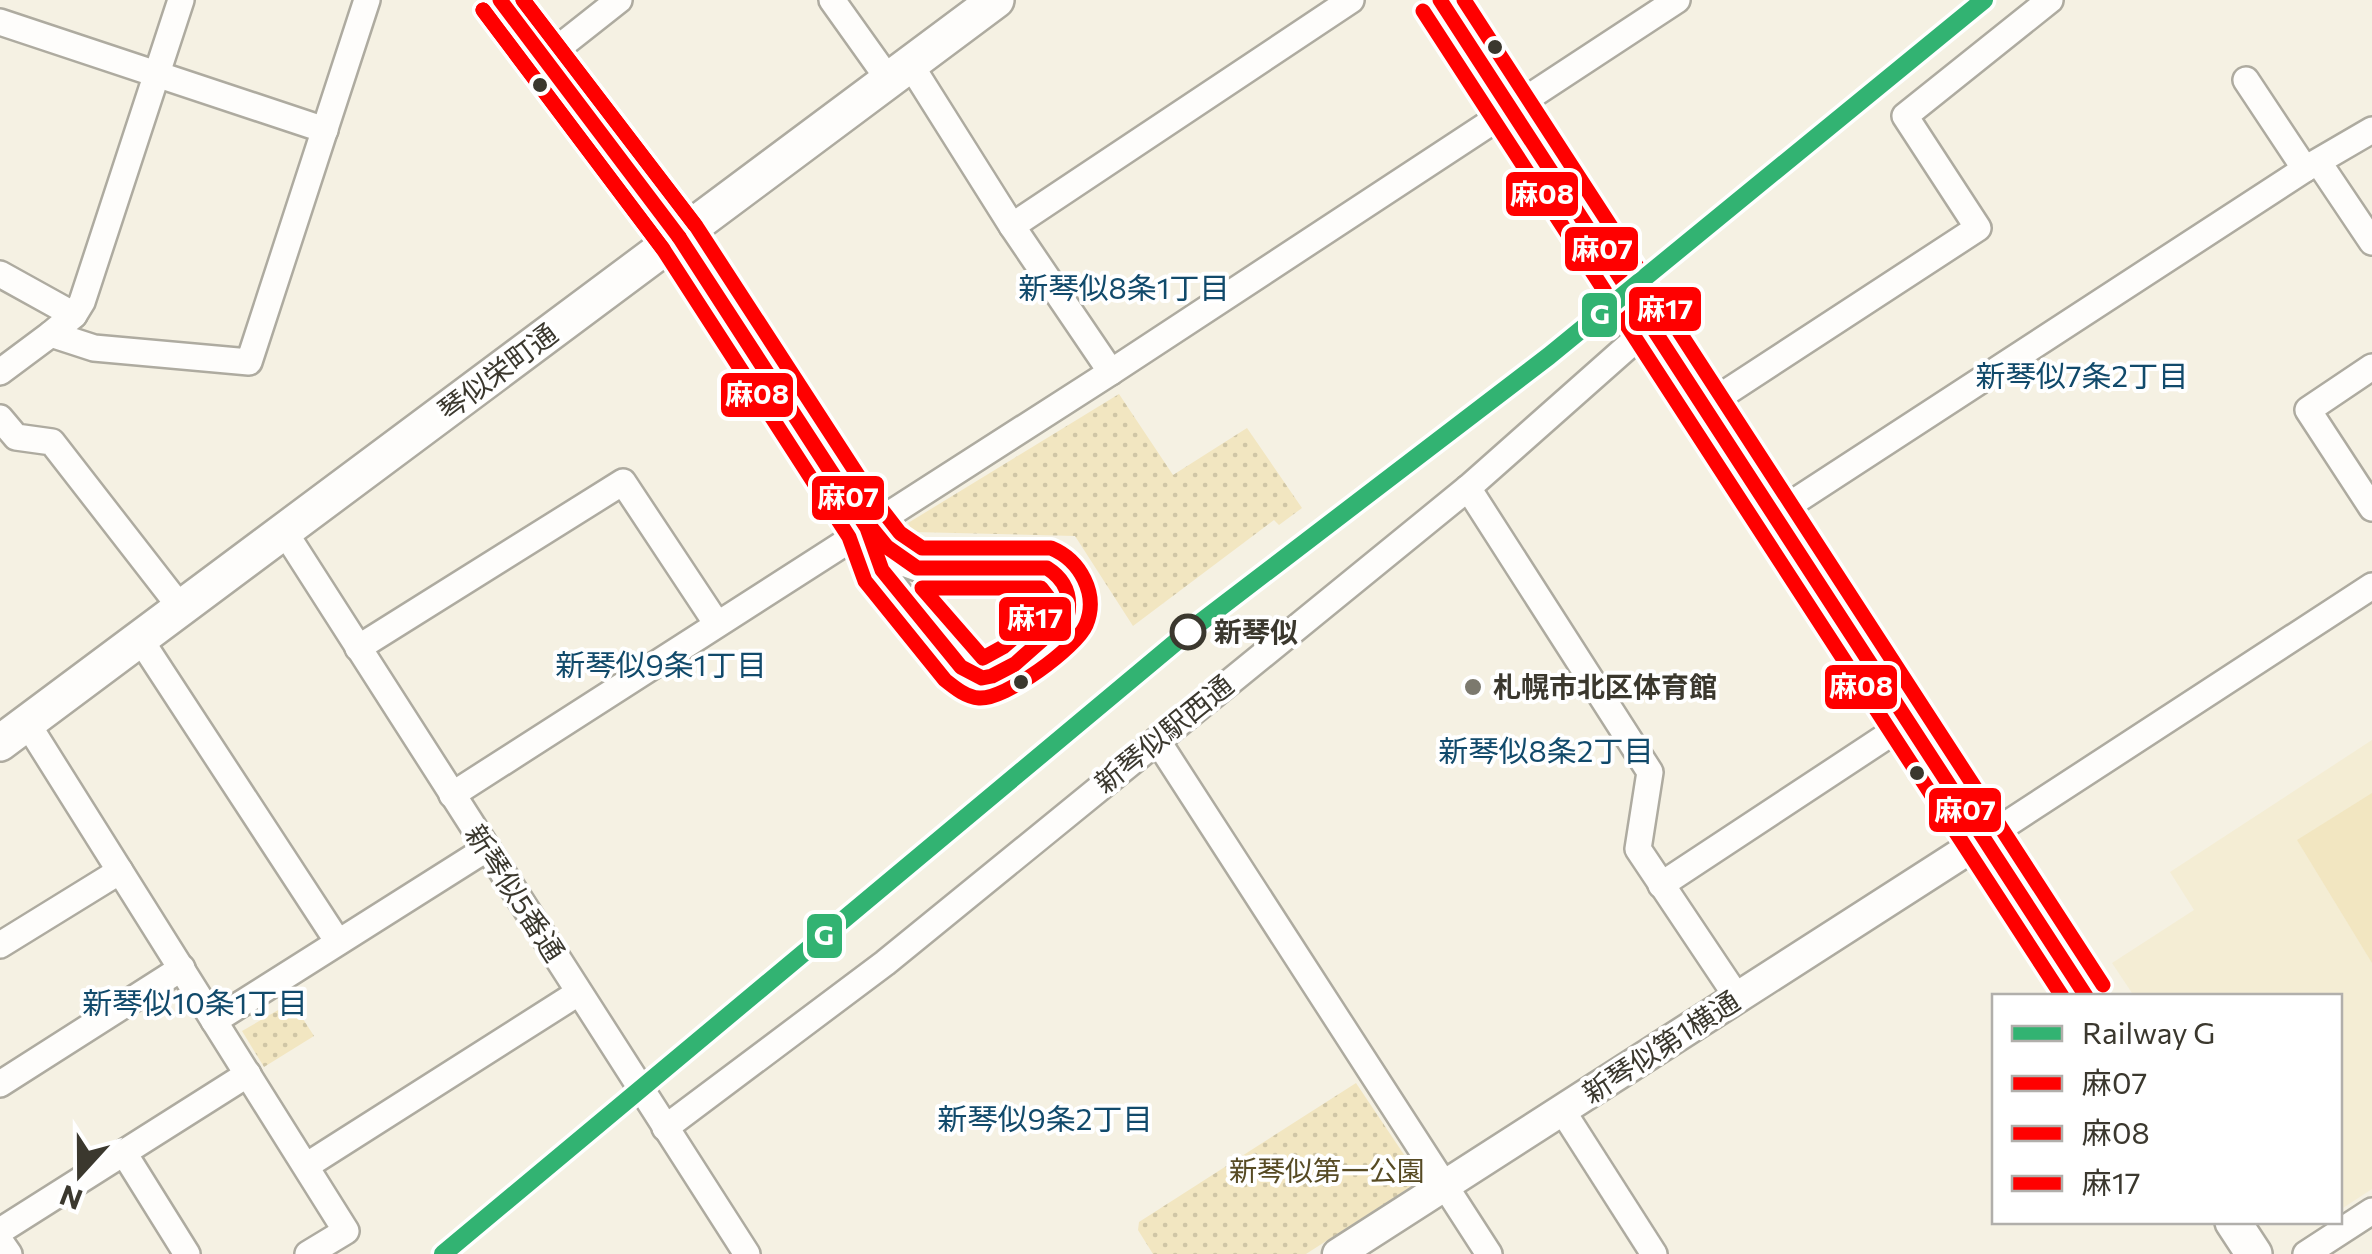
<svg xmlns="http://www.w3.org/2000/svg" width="2372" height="1254" viewBox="0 0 2372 1254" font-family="Commissioner,'Noto Sans JP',sans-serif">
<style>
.built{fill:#f4edd4}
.green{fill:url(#green-dots)}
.pitch{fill:#f2e6c1}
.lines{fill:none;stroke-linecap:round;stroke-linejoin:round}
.minor-casing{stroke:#aeaba0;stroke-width:30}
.tertiary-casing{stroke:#aeaba0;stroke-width:35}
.secondary-casing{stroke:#aeaba0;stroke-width:40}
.minor{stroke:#fefdfb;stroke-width:25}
.tertiary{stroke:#fefdfb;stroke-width:30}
.secondary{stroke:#fefdfb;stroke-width:35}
.bus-1-casing{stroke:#fff;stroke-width:22}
.bus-2-casing{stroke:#fff;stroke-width:22}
.bus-3-casing{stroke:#fff;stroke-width:22}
.bus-1{stroke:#f00;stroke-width:15}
.bus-2{stroke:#f00;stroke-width:15}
.bus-3{stroke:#f00;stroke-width:15}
.rail-1-casing{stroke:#fff;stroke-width:25}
.rail-1{stroke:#32b372;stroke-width:18}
.bus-dot{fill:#3b382e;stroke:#fff;stroke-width:4}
.stop-dot{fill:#fff;stroke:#3b382e;stroke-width:5}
.poi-dot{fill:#7c796d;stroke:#fff;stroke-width:4}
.labels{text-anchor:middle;stroke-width:8;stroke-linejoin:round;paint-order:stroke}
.street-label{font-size:28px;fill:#3b382e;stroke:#fff}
.stop-label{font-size:28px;font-weight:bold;fill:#3b382e;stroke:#fff;text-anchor:start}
.poi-label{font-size:28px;font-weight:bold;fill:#3b382e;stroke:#fff;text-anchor:start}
.park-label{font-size:28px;fill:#574b24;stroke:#fff}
.neighbourhood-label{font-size:30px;fill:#114a6b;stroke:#fff}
.line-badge{stroke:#fff;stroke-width:4}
.badge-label{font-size:28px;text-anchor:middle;font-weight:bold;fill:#fff}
</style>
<defs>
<pattern id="green-dots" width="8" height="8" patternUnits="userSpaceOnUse" patternTransform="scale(2.5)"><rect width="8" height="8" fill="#f2e6c1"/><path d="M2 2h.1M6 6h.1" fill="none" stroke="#d0c6a6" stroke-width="1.8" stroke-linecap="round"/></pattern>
</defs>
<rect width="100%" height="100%" fill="#f5f1e3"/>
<!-- built -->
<polygon class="built" points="2372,740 2372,1189 2340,1210 2340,996 2134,996 2112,963 2194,910 2170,872"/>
<!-- green -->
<g class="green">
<polygon points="1119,394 1173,475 1247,428 1302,508 1279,525 1274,520 1133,626 1075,536 913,532 908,523"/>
<polygon points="292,1002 314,1036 264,1067 242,1031"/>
<polygon points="1356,1083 1417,1174 1412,1186 1306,1254 1153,1254 1138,1230 1139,1222"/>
</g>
<!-- pitch -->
<polygon class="pitch" points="2372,793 2372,963 2297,840"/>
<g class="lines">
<!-- minor casing -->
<g class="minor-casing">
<g id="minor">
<polyline points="832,0 889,80"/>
<polyline points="0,22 325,130"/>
<polyline points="543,60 619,0"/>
<polyline points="910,64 1012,226 1111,372"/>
<polyline points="2246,80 2305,169"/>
<polyline points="2319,163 2372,242"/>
<polyline points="1012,226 1351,0"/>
<polyline points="0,274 74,315"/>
<polyline points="51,334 74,315 82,302 181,0"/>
<polyline points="2372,367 2308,410 2372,508"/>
<polyline points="0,372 51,334 94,348 249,362 367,0"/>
<polyline points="1704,407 1978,228 1905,116 2050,0"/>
<polyline points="0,418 16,437 52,442 181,608"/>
<polyline points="1468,488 1650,772 1638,849 1737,997"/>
<polyline points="1774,515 2305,169 2372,130"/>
<path d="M867 528 906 564 917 568H1047C1066 578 1074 598 1067 618L1004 672 984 678 974 676 961 667 924 625 882 570Z"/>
<polyline points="284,531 747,1254"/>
<path d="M924 625C923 593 926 587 950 567"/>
<polyline points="140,639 338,942"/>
<polyline points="358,648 623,482 717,624"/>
<polyline points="27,723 346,1231 308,1254"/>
<polyline points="1157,740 1489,1254"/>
<polyline points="452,795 1111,372 1677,0"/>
<polyline points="1984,839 2372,586"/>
<polyline points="1661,885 1908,722"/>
<polyline points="0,945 120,871"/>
<polyline points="214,1021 486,849"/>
<polyline points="0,1084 182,968"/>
<polyline points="1562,1110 1654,1254"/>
<polyline points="665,1128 885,963 1468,488 1652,325"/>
<polyline points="124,1153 187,1254"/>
<polyline points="306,1166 578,993"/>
<polyline points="0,1231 248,1074"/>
<polyline points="0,1241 9,1254"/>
<polyline points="2306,1254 2372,1211"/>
</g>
</g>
<!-- tertiary casing -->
<g class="tertiary-casing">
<g id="tertiary">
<polyline points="500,0 511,18 679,237 867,528"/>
<polyline points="1338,1254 1984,839"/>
</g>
</g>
<!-- secondary casing -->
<g class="secondary-casing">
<g id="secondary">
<polyline points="1440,0 2086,996"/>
<polyline points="0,743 996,0"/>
<polyline points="2233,1222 2254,1254"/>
</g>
</g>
<!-- minor -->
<use href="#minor" class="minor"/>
<!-- tertiary -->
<use href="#tertiary" class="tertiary"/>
<!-- secondary -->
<use href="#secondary" class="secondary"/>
<!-- bus-1 casing -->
<g class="bus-1-casing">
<g id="bus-1">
<polyline points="500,0 679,237"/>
<polyline points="1440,0 2086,996"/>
<path d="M679 237 855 508 887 547 917 568H1047C1066 580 1072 596 1067 618L1015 664 992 676 982 678 961 667 882 570 867 528Z"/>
</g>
</g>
<!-- bus-2 casing -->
<g class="bus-2-casing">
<g id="bus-2">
<path d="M483 10 663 249 849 537 865 581 945 680C955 688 966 697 979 698 1005 700 1076 648 1086 625 1099 594 1080 560 1051 548H922L900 533 872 497 696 226 523 0"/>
<polyline points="1423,11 2062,996"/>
</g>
</g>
<!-- bus-3 casing -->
<g class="bus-3-casing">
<g id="bus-3">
<polyline points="523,0 695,225"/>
<polyline points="1464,0 2103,985"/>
<polyline points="483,10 663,249"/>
<polygon points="922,588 1041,588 1048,597 1049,607 1003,647 983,658"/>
</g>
</g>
<!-- bus-1 -->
<use href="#bus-1" class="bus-1"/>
<!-- bus-2 -->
<use href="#bus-2" class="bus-2"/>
<!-- bus-3 -->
<use href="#bus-3" class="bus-3"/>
<!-- rail-1 casing -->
<g class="rail-1-casing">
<polyline id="rail-1" points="443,1254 1188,632 1549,356 1984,0"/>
</g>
<!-- rail-1 -->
<use href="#rail-1" class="rail-1"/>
</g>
<!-- markers -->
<g class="bus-dot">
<circle cx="1495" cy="47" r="9"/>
<circle cx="540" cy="85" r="9"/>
<circle cx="1021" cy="682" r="9"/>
<circle cx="1917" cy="773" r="9"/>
</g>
<circle class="stop-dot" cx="1188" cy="632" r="16"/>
<circle class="poi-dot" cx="1473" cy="687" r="10"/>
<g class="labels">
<!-- street labels -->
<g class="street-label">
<text transform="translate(498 372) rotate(-37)" y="10">琴似栄町通</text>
<text transform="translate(1164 734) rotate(-39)" y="10">新琴似駅西通</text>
<text transform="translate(515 893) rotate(57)" y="10">新琴似5番通</text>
<text transform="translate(1661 1047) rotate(-33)" y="10">新琴似第1横通</text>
</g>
<!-- stop labels -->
<g class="stop-label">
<text x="1214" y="642">新琴似</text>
</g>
<!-- poi labels -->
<g class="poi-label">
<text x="1493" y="697">札幌市北区体育館</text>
</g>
<!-- park labels -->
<g class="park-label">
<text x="1327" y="1181">新琴似第一公園</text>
</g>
<!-- neighbourhood labels -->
<g class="neighbourhood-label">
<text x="1124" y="299">新琴似8条1丁目</text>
<text x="2082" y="387">新琴似7条2丁目</text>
<text x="661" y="676">新琴似9条1丁目</text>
<text x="1546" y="762">新琴似8条2丁目</text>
<text x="195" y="1014">新琴似10条1丁目</text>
<text x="1045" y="1130">新琴似9条2丁目</text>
</g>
</g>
<g class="line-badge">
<rect x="1504" y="170" width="76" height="48" rx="10" fill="#f00"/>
<rect x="1563" y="225" width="77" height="48" rx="10" fill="#f00"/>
<rect x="1627" y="285" width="76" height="48" rx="10" fill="#f00"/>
<rect x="1580" y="291" width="39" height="48" rx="10" fill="#32b372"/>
<rect x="719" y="371" width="76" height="48" rx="10" fill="#f00"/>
<rect x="810" y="474" width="76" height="48" rx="10" fill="#f00"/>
<rect x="997" y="595" width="76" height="48" rx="10" fill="#f00"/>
<rect x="1823" y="663" width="76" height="48" rx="10" fill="#f00"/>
<rect x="1927" y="786" width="76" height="48" rx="10" fill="#f00"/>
<rect x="805" y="912" width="39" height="48" rx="10" fill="#32b372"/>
</g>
<g class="badge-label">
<text x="1542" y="204">麻08</text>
<text x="1602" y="259">麻07</text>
<text x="1665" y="319">麻17</text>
<text x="1600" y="324">G</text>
<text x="757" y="404">麻08</text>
<text x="848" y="507">麻07</text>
<text x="1035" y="628">麻17</text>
<text x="1861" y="696">麻08</text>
<text x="1965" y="820">麻07</text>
<text x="824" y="945">G</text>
</g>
<!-- legend -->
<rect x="1992" y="994" width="350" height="230" fill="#ffffff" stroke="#b1afab" stroke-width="2.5"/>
<rect x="2012" y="1026" width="50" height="15" fill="#32b372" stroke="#b1afab" stroke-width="2.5"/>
<text x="2082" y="1044" font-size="30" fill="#3b382e">Railway G</text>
<rect x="2012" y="1076" width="50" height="15" fill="#ff0000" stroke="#b1afab" stroke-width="2.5"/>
<text x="2082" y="1094" font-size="30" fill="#3b382e">麻07</text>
<rect x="2012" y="1126" width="50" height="15" fill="#ff0000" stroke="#b1afab" stroke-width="2.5"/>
<text x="2082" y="1144" font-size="30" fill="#3b382e">麻08</text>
<rect x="2012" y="1176" width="50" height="15" fill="#ff0000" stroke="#b1afab" stroke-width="2.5"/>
<text x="2082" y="1194" font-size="30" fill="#3b382e">麻17</text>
<!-- north arrow -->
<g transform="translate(80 1174) rotate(201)" stroke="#ffffff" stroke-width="8" paint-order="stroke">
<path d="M0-8L18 38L0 25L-18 38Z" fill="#3b382e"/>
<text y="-15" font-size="28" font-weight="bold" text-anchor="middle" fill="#3b382e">N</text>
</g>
</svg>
